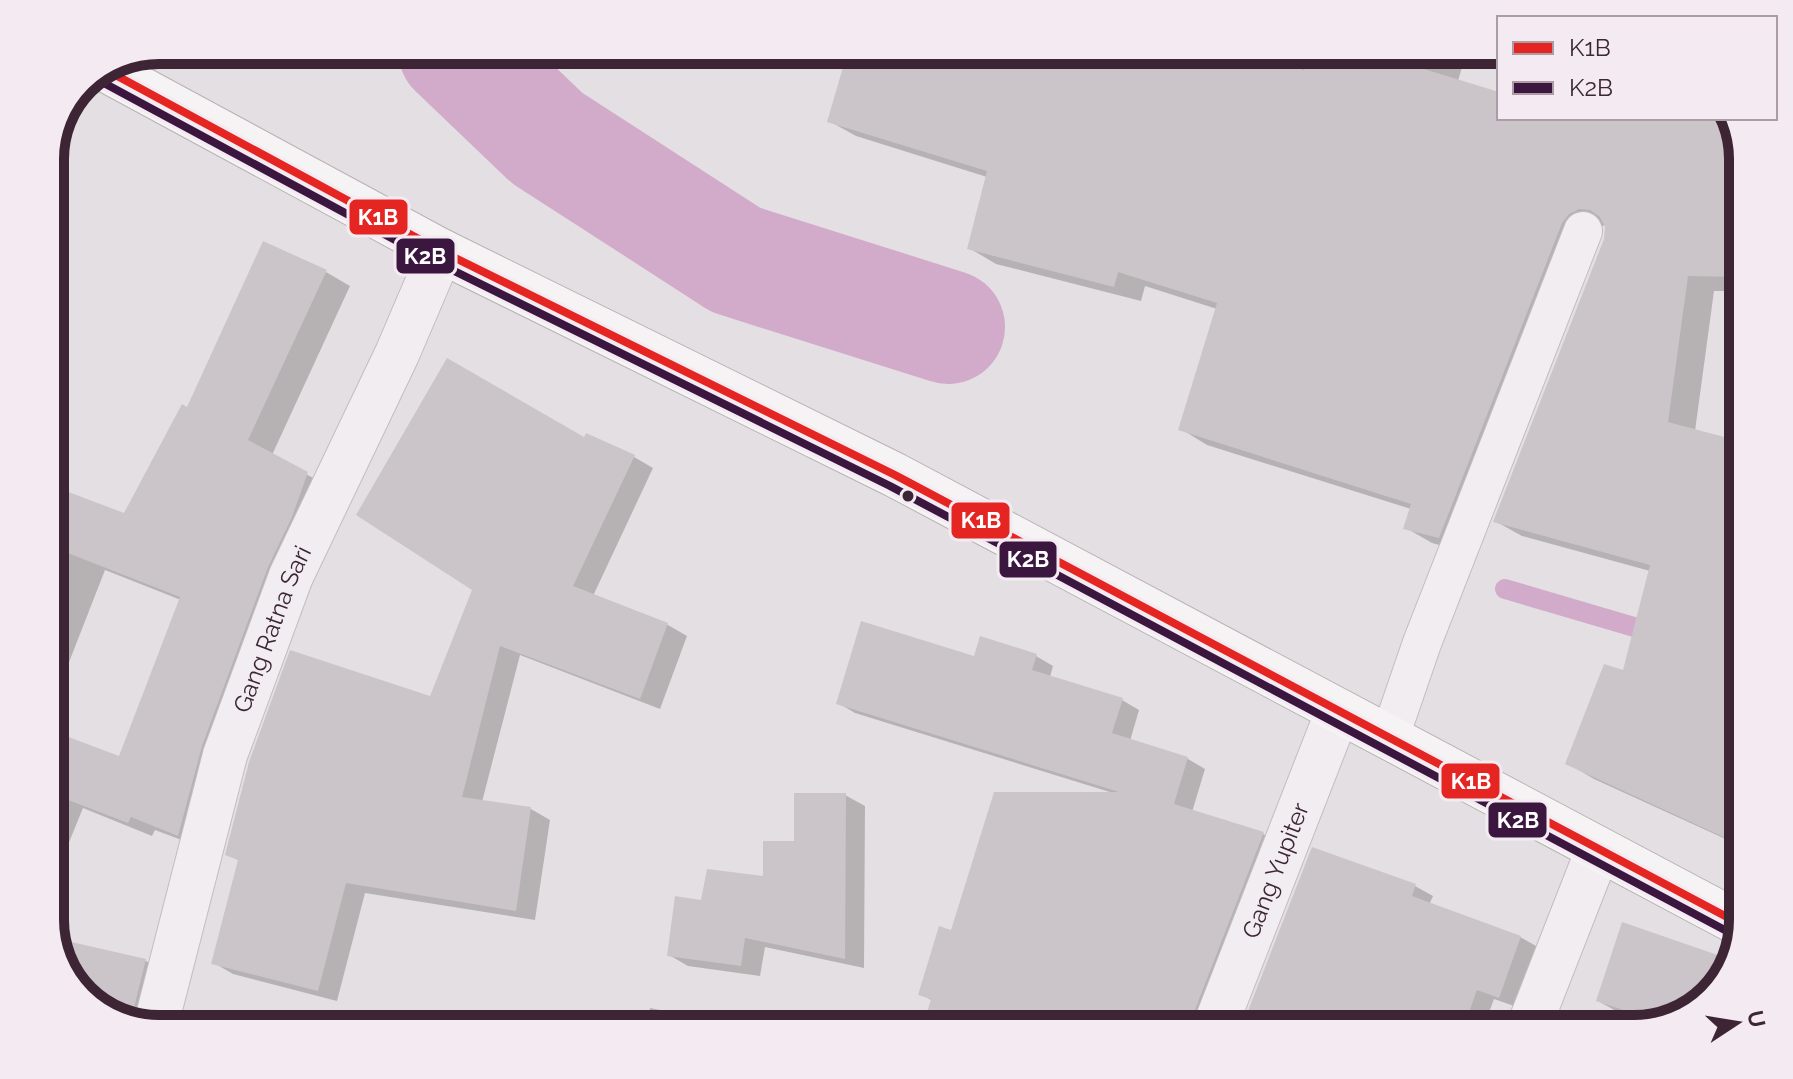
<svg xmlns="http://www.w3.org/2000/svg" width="1793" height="1079" viewBox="0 0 1793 1079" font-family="Raleway,sans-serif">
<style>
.shadow{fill:#0003}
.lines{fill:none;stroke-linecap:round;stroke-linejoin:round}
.stream{stroke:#d1abc9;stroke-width:20}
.river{stroke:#d1abc9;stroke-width:114}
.building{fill:#cbc5c9}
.service-casing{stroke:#c2bdc0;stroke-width:40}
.minor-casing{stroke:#c2bdc0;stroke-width:46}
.tertiary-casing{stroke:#c2bdc0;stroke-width:46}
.trunk-casing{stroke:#b9b1b6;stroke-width:46}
.service{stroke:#f1edf0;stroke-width:38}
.minor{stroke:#f1edf0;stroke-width:44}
.tertiary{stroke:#f1edf0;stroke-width:44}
.trunk{stroke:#f5f3f4;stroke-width:44}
.bus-1-casing{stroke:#f4ebf2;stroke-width:14}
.bus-2-casing{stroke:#f4ebf2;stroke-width:14}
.bus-1{stroke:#e52522;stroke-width:8}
.bus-2{stroke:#3b163f;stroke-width:8}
.bus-dot{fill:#3d2535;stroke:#f4ebf2;stroke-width:3}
.labels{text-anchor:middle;stroke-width:7;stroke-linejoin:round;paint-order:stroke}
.street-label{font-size:24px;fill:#3d2535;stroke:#f4ebf2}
.rim{fill:none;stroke:#3d2535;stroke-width:10}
.line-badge{stroke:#f4ebf2;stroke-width:3}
.badge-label{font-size:22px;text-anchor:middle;font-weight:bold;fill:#fff}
</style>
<rect width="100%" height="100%" fill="#e4dfe2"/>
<!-- shadow -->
<g class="shadow">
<polygon points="850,50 1467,50 1458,81 1499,94 1499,118 1732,118 1743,152 1743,291 1714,291 1695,431 1743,444 1743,847 1594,779 1567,763 1624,673 1650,571 1522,536 1495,521 1605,239 1607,224 1596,229 1466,552 1432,543 1406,528 1411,509 1207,445 1181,429 1217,309 1145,286 1141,301 996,264 969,248 987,177 856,136 829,121"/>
<polygon points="326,272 350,286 272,455 331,488 203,848 155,830 152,836 83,808 50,889 50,732 120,759 181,600 105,570 50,711 50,487 125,516 188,410"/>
<polygon points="585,439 634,457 653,468 593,596 668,625 687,636 660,709 520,655 482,802 531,809 550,820 535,920 365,893 337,1001 233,974 214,963 431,699"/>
<polygon points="1036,656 1053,666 1050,677 1122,700 1139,710 1130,741 1188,759 1205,769 1192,812 1263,834 1280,844 1208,1029 925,1029 933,1001 920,994 953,932 1113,793 855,713 838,703 975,658"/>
<polygon points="845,795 865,806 864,968 765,947 760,976 688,966 669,955 703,903 765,878 795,843"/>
<polygon points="1313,850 1415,886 1433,896 1429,905 1520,937 1538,947 1517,1007 1494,999 1483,1029 1243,1029"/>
<polygon points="1623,924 1732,962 1728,975 1689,1014 1654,1024 1616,1011 1598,1001"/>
<polygon points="54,940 146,961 170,975 157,1028 104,1014 65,975"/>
<polygon points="650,1008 702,1018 712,1024 711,1029 646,1029"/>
</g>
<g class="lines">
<!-- stream -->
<polyline class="stream" points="1505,589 1658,634"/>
<!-- river -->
<polyline class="river" points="455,50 547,138 736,260 948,327"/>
</g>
<!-- building -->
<g class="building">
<polygon points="848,50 1238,50 1304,70 1310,50 1362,50 1499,92 1499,118 1732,118 1743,152 1743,277 1688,276 1668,422 1743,442 1743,846 1565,764 1604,664 1623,670 1650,565 1493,522 1604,239 1605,227 1600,217 1590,210 1579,209 1569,214 1562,223 1439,538 1403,529 1411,504 1178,430 1217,303 1118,272 1114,287 967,249 987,171 827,122"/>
<polygon points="263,241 327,270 248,440 308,472 292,517 268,567 202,746 178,836 131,817 128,823 50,793 50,730 119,756 180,597 50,546 50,485 124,513 182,404 187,407"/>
<polygon points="447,358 584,437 586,433 635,455 573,586 668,623 640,699 500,646 462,797 531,807 516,911 346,883 318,991 211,964 238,860 225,855 249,762 290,650 430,696 472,590 356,515"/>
<polygon points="861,621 974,656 980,636 1037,654 1032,670 1123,698 1112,733 1188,757 1174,804 1264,832 1191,1020 1190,1029 922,1029 931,999 918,995 939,926 951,930 994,792 1119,792 836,704"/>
<polygon points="794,793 846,793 845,959 745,938 741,966 667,956 675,896 701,900 707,869 763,876 763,841 794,841"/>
<polygon points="1312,847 1416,884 1412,896 1521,936 1499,998 1477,990 1463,1029 1282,1029 1246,1016"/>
<polygon points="1622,922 1732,960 1728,975 1689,1014 1659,1022 1596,1001"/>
<polygon points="54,938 146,959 133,1012 93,1003 65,975"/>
</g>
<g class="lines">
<!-- service casing -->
<g class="service-casing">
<polyline id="service" points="1389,739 1422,643 1583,231"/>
</g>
<!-- minor casing -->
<g class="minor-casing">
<g id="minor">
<path id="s1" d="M155 1028 225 755 291 576 397 354 441 251"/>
<path id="s2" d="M1214 1029 1338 711"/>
</g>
</g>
<!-- tertiary casing -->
<g class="tertiary-casing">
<polyline id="tertiary" points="1528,1029 1598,850"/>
</g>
<!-- trunk casing -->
<g class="trunk-casing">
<polyline id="trunk" points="108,71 441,251 895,475 1742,925"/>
</g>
<!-- service -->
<use href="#service" class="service"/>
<!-- minor -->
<use href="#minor" class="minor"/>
<!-- tertiary -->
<use href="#tertiary" class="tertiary"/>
<!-- trunk -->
<use href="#trunk" class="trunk"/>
<!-- bus-1 casing -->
<g class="bus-1-casing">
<polyline id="bus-1" points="108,71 441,251 895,475 1742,925"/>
</g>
<!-- bus-2 casing -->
<g class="bus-2-casing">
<polyline id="bus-2" points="102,82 436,262 890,486 1736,936"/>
</g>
<!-- bus-1 -->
<use href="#bus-1" class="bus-1"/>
<!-- bus-2 -->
<use href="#bus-2" class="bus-2"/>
</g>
<!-- markers -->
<circle class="bus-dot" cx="908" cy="496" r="7"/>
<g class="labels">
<!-- street labels -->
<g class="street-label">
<text dy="8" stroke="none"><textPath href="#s1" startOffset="416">Gang Ratna Sari</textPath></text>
<text dy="8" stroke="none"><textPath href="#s2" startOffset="170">Gang Yupiter</textPath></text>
</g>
</g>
<!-- crop -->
<path d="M0 0H1793V1079H0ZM159 64H1634A95 95 0 0 1 1729 159V920A95 95 0 0 1 1634 1015H159A95 95 0 0 1 64 920V159A95 95 0 0 1 159 64Z" fill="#f4ebf2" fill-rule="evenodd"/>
<path class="rim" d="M159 64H1634A95 95 0 0 1 1729 159V920A95 95 0 0 1 1634 1015H159A95 95 0 0 1 64 920V159A95 95 0 0 1 159 64Z"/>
<g class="line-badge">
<rect x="348" y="198" width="61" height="38" rx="8" fill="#e52522"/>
<rect x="395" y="237" width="61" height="38" rx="8" fill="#3b163f"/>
<rect x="950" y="501" width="61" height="39" rx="8" fill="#e52522"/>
<rect x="998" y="540" width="60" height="39" rx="8" fill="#3b163f"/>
<rect x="1440" y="762" width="61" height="38" rx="8" fill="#e52522"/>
<rect x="1487" y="801" width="61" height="38" rx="8" fill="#3b163f"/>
</g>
<g class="badge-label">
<text x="378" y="225">K1B</text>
<text x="425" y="264">K2B</text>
<text x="981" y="528">K1B</text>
<text x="1028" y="567">K2B</text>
<text x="1471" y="789">K1B</text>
<text x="1518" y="828">K2B</text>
</g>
<!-- legend -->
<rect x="1497" y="16" width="280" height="104" fill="#f4ebf2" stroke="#ab9ca6" stroke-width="2"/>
<rect x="1513" y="42" width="40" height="12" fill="#e52522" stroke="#ab9ca6" stroke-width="2"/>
<text x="1569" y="56" font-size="24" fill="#3d2535">K1B</text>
<rect x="1513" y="82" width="40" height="12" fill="#3b163f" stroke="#ab9ca6" stroke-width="2"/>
<text x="1569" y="96" font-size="24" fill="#3d2535">K2B</text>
<!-- north arrow -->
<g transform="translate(1737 1023) rotate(78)" stroke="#f4ebf2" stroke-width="6" paint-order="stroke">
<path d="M0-6L14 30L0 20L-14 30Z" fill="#3d2535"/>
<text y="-12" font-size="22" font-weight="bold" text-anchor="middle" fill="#3d2535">U</text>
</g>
</svg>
